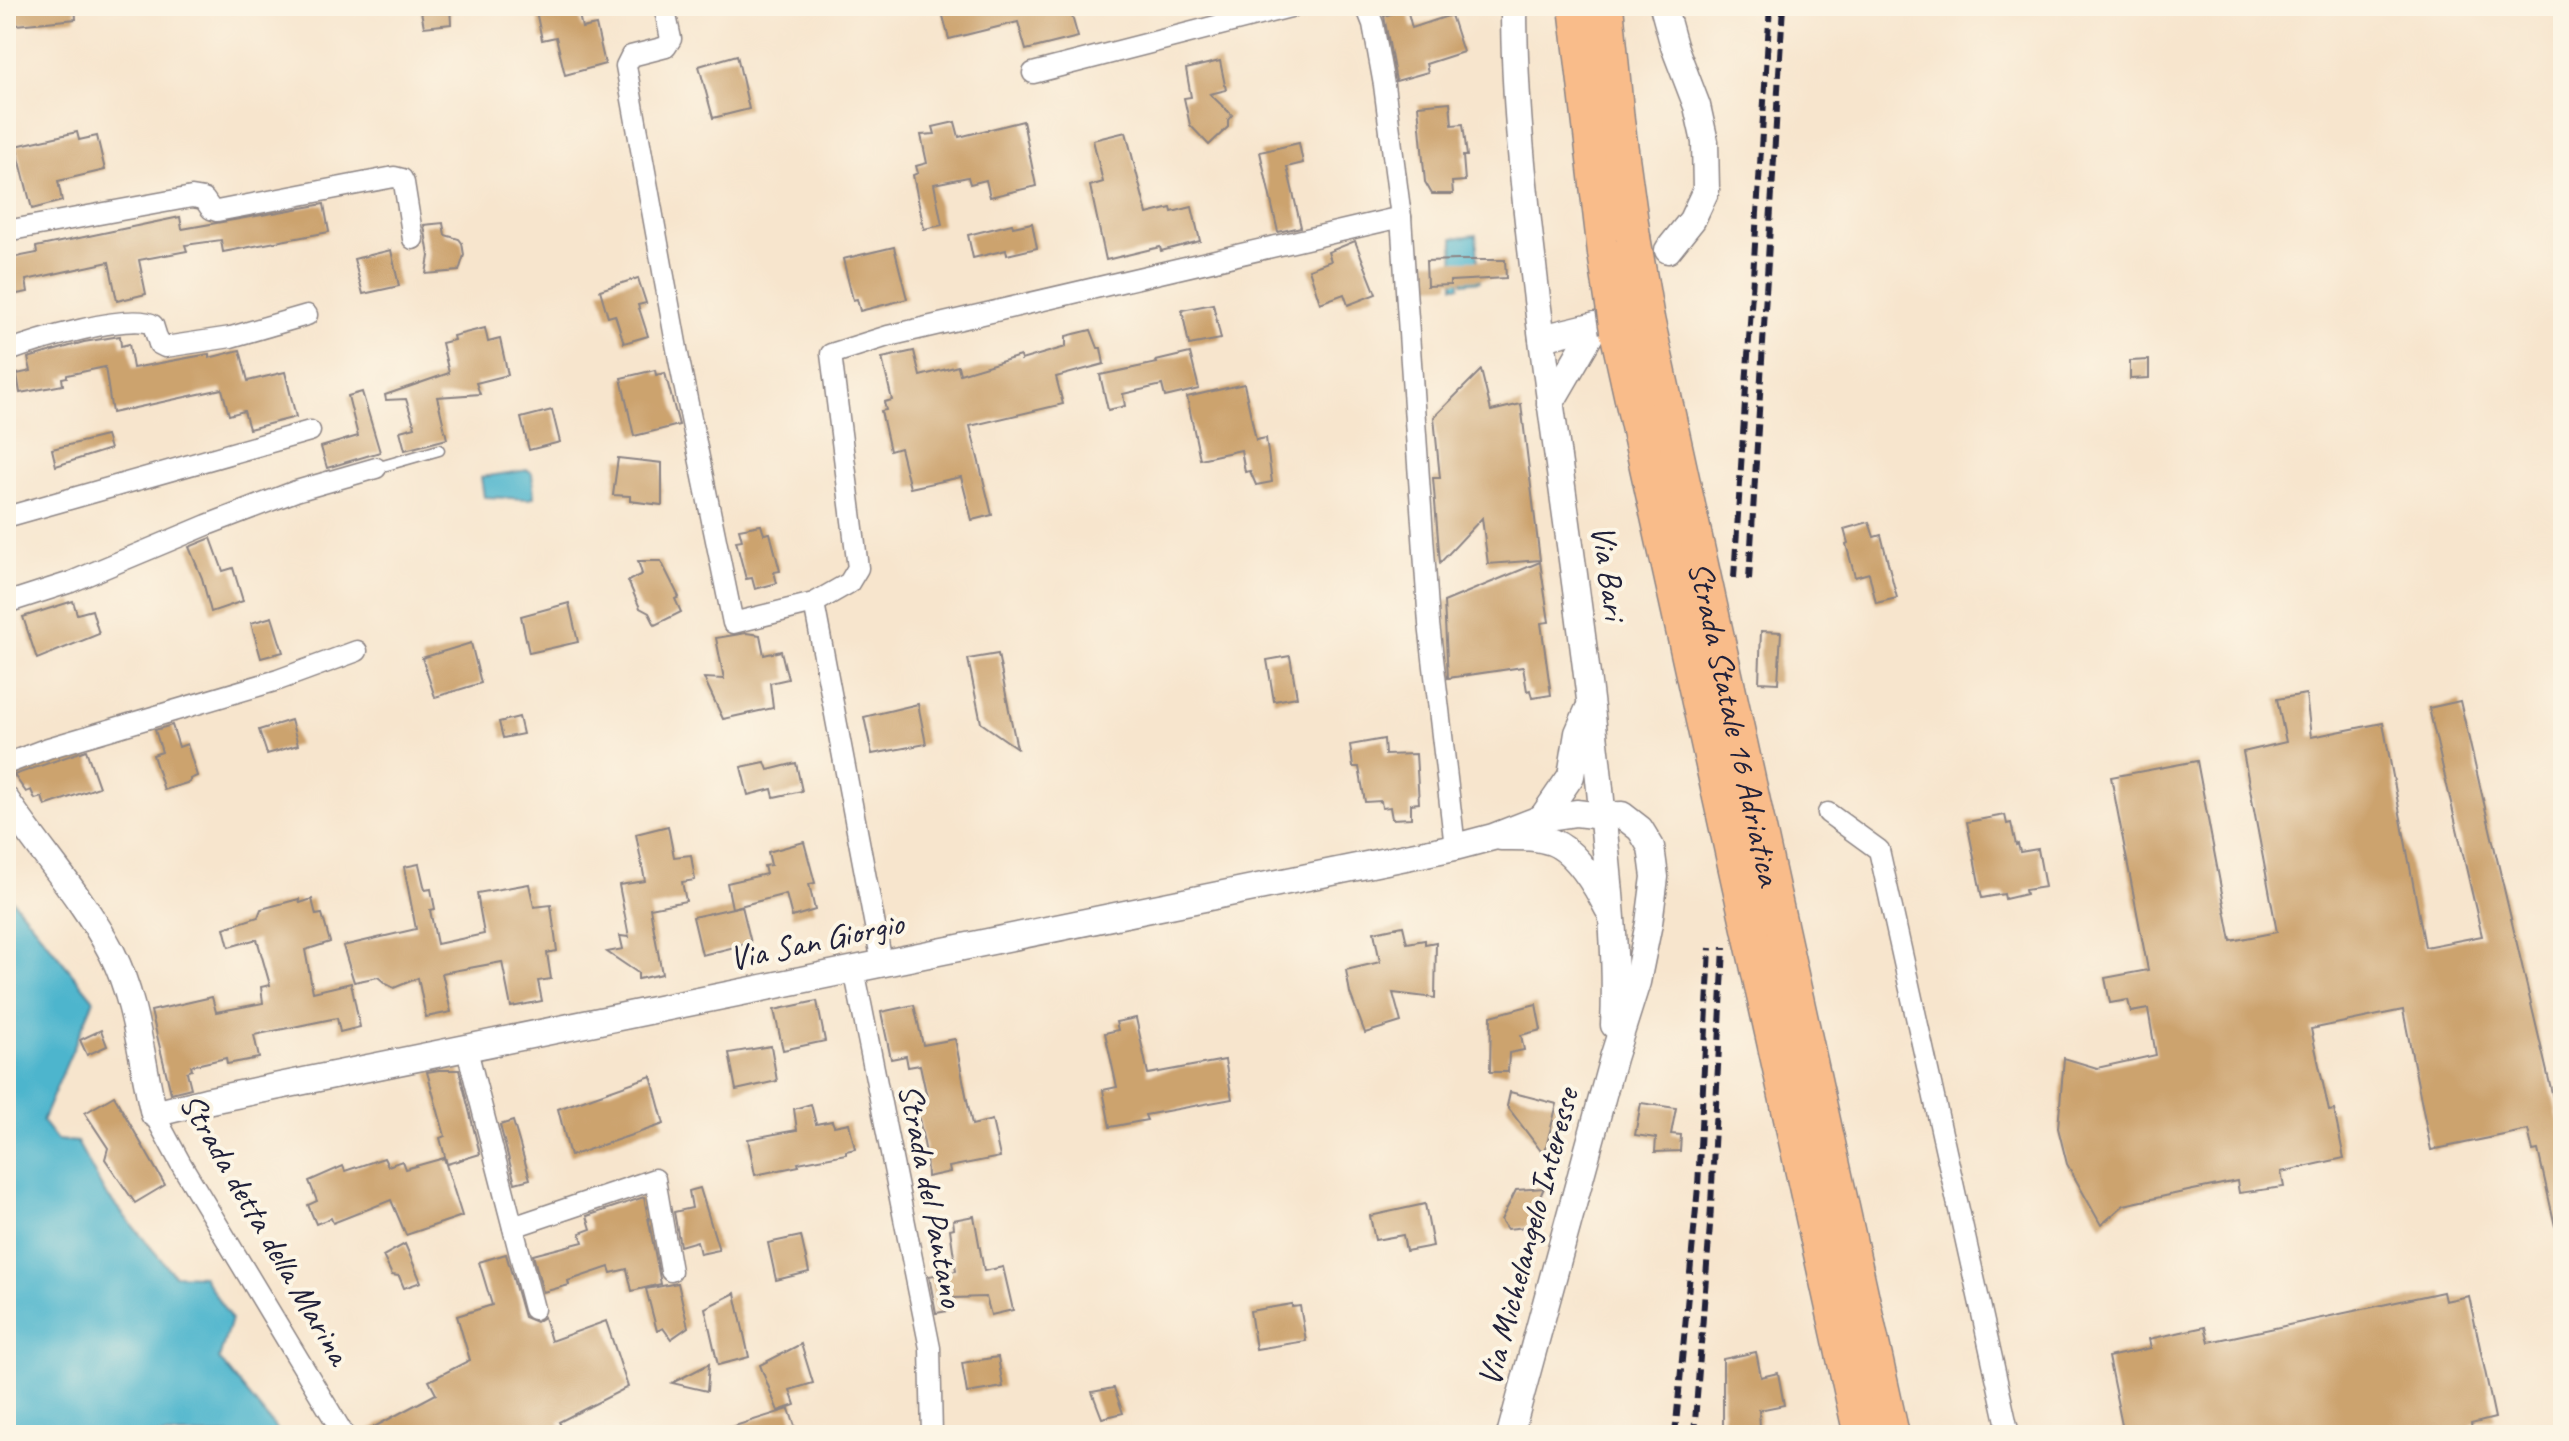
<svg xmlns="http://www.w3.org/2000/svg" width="2569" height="1441" viewBox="0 0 2569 1441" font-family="Caveat,sans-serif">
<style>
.water{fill:#4eb5cd;stroke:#386c84;stroke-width:2}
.building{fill:#cca36e}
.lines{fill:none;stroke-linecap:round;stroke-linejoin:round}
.service-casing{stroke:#8c8484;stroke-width:13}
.minor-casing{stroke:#8c8484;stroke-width:23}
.tertiary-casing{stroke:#8c8484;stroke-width:29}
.trunk-casing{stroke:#8c8484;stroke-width:37}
.service{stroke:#fff;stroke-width:10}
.minor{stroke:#fff;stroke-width:20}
.tertiary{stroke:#fff;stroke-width:26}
.trunk{stroke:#f9bc8a;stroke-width:34}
.rail{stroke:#22223b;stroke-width:6;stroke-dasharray:12 6;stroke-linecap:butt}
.trunk-bridge-casing{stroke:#8c8484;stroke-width:37;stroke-linecap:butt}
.trunk-bridge{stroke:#f9bc8a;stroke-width:34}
.labels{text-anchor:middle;stroke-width:8;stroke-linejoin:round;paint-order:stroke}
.street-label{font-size:34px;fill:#22223b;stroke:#fcf5e5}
</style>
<rect width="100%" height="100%" fill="#fcf5e5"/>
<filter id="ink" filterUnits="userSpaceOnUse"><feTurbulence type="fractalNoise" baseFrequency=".0125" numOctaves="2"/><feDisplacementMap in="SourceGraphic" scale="16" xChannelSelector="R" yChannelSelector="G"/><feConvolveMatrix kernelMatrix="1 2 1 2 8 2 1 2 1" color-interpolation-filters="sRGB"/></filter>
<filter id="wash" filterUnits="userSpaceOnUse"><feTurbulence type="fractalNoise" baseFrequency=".006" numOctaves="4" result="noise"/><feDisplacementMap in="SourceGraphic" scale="32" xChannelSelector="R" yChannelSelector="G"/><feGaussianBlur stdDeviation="1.8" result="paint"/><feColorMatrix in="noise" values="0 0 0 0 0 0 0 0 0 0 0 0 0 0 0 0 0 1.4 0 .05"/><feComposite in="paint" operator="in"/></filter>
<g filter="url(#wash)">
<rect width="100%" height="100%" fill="#f7e5cd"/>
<!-- water -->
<g class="water">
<polygon points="1476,235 1480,281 1463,283 1463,279 1460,279 1460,286 1454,286 1453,238"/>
<polygon points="528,470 532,473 534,497 530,499 484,497 481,477"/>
<polygon points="6,892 94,1000 42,1121 57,1140 77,1142 105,1193 174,1275 203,1276 231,1319 219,1359 281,1435 6,1435"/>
</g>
<g id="blocks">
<!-- building -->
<g class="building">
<polygon points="6,6 75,6 76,19 6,26"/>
<polygon points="420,6 450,6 451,24 424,27"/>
<polygon points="535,6 577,6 582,28 596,25 605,64 565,75 556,37 542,40"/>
<polygon points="972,6 1069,6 1078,37 1026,50 1018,22 949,39 942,12"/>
<polygon points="1407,9 1412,28 1451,15 1463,52 1426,64 1428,72 1396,81 1384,16"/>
<polygon points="737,55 749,109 713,118 699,66"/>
<polygon points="1220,61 1226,90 1210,94 1232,115 1228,120 1228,127 1209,145 1190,125 1184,98 1191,97 1186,69"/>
<polygon points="1450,102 1452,125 1463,124 1467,156 1463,156 1465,181 1452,182 1453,194 1432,194 1425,182 1418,105"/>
<polygon points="1023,121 1036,186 990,197 986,180 970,184 968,177 934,184 942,225 924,229 913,175 918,173 916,166 927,163 921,135 935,134 933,127 955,122 959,137"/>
<polygon points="77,132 79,140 97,136 105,170 58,181 62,201 32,209 16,146"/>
<polygon points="1126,132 1147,214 1171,208 1172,212 1192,207 1200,241 1161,251 1160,247 1106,260 1090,186 1103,182 1093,140"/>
<polygon points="1299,143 1303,163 1287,167 1301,227 1278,232 1260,152"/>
<polygon points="324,204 329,232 223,252 221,240 185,245 187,251 139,260 146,294 117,301 109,262 26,280 28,292 6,296 6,259 37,253 36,247 180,217 182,229"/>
<polygon points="443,223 445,235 459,239 462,243 464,255 459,271 426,274 429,256 424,225"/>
<polygon points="1032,223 1037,248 1007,255 1006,250 973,258 968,235 1012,224 1013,227"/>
<polygon points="1355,241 1376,294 1348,305 1344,294 1320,303 1309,269 1331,261 1328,252"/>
<polygon points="894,247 907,299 860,311 857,299 853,300 843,259"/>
<polygon points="391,250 399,286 363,294 354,259"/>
<polygon points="1458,260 1505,260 1506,278 1450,281 1450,285 1427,286 1426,261"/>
<polygon points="638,278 646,303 638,305 648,336 624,343 615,315 608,317 600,290"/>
<polygon points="1213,304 1221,339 1189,345 1182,310"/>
<polygon points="485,328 488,342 500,339 508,375 476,383 480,394 437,397 447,439 405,450 400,431 415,427 406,399 386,400 385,395 449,373 442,343 454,340 453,336"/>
<polygon points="1091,330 1098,348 1101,348 1104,364 1056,377 1063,404 970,426 992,515 972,520 961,477 910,488 900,448 890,451 881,411 886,410 884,402 892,400 882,358 914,351 920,376 958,366 960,374 1020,356 1021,360 1066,347 1066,336"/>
<polygon points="120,336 121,346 129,344 133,368 209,354 209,358 240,350 248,381 285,372 296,417 249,429 244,411 229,415 222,389 112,413 105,367 67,375 67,377 62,378 63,385 20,393 17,374 31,371 28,358 84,342"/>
<polygon points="1190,353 1199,389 1165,397 1162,385 1123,394 1125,406 1108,410 1100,375 1157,363 1156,361"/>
<polygon points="2149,360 2149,378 2130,379 2130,361"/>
<polygon points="655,370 656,375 665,373 679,425 634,436 621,378"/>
<polygon points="1481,370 1491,411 1521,404 1540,560 1488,564 1482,518 1440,563 1433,478 1440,478 1434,417"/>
<polygon points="1244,384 1256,440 1266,438 1272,482 1256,485 1250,471 1245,472 1241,450 1200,459 1187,397"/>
<polygon points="362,392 380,452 327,468 321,447 358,436 348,396"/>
<polygon points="552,410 560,442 529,450 521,418"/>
<polygon points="106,436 110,449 56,466 52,449"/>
<polygon points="618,458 662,463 662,505 630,501 630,496 613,495"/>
<polygon points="1869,522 1874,537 1881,535 1897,598 1876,603 1869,573 1855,577 1846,544 1848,543 1844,529"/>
<polygon points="761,525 764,534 770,533 780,571 774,572 777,583 755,589 752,578 746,579 736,541 742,540 739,529"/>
<polygon points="211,538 223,571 233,568 243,601 211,612 202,578 189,547"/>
<polygon points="638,561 661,561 679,597 675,599 681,612 655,625 649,613 640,608 628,581 642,574"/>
<polygon points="1540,562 1549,622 1541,623 1551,695 1532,698 1530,690 1527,691 1523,667 1448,678 1444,602"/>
<polygon points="73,601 77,614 92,610 99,634 37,659 23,617"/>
<polygon points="569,603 578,642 529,653 521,616"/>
<polygon points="272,617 283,652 261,658 251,623"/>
<polygon points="1761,631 1781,632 1778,683 1759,682"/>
<polygon points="746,633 760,635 764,655 781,651 788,679 770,683 773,708 723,719 704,678 724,679 716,638"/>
<polygon points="471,643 481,683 435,697 422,658"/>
<polygon points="998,654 1010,715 1017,748 981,723 968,659"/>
<polygon points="1290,656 1297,697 1274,701 1267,660"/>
<polygon points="2306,694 2311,737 2383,723 2425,947 2482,936 2429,708 2460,701 2563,1140 2563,1225 2555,1226 2538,1150 2533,1151 2528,1130 2431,1150 2403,1010 2311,1029 2329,1111 2334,1110 2344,1158 2281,1172 2284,1187 2239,1193 2237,1181 2188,1191 2124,1205 2101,1225 2067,1164 2058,1128 2064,1058 2097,1068 2156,1055 2148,1009 2131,1012 2128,1000 2110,1003 2105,978 2148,970 2111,777 2197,761 2231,941 2277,932 2243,752 2286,742 2277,699"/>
<polygon points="918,704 926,744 872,754 864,717"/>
<polygon points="519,717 523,734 503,738 499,722"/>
<polygon points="291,720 298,745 267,754 259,730"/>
<polygon points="172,725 179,747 187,744 197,776 190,779 190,782 164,790 153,755 162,752 155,730"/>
<polygon points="1384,739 1385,755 1416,754 1419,803 1411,804 1411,818 1392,819 1390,807 1382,808 1381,801 1365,802 1359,767 1353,767 1350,745"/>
<polygon points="86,750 99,787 45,806 42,797 35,799 31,790 26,792 14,775"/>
<polygon points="765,762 768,770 796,763 802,791 774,797 772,789 748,795 741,767"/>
<polygon points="2005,815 2007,824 2011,823 2016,845 2018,844 2020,852 2038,849 2045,887 2025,890 2026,894 2005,899 2004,894 1982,898 1967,822"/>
<polygon points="668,826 674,857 691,855 695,880 682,882 686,901 650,908 662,974 638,979 638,973 607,952 623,949 620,936 629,937 619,885 645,881 636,834"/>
<polygon points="804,842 815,883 809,884 815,910 792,917 786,894 732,908 727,883 766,874 764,866 771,865 768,852"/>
<polygon points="419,864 425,890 431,889 435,909 430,910 437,944 484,934 477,893 529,884 534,907 551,905 557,951 547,953 551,979 538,981 542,1001 511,1007 502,962 442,973 451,1012 426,1017 418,978 394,988 386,984 378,977 354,982 343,946 416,929 404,867"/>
<polygon points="299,899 300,903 312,899 316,915 322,914 330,942 305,950 313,992 351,983 360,1027 340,1032 337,1018 254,1035 259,1058 227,1064 226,1058 191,1066 192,1070 187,1072 191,1088 171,1093 151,1011 212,997 216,1012 263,1003 261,987 270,985 257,939 229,947 224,928 258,917 261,909"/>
<polygon points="742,906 751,943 702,955 693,917"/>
<polygon points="1403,926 1407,943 1425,940 1425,944 1436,942 1435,998 1393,993 1401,1022 1365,1033 1350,993 1346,970 1380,962 1374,932"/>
<polygon points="817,1001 825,1041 783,1050 774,1010"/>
<polygon points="1536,1004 1541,1030 1521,1035 1524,1050 1509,1053 1508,1072 1490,1072 1491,1016"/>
<polygon points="914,1005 923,1045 955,1039 972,1125 992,1120 1000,1157 949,1167 950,1172 927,1177 926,1153 916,1104 928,1102 920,1065 908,1067 906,1056 891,1059 881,1012"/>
<polygon points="1136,1018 1148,1074 1225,1060 1232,1099 1145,1115 1147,1120 1110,1127 1103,1090 1117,1087 1105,1033 1118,1030 1116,1022"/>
<polygon points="101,1030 107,1046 87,1055 80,1040"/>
<polygon points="771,1046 777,1081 736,1090 729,1053"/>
<polygon points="439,1070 459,1070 480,1154 447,1164 440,1138 445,1136 427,1072"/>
<polygon points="651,1076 664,1124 570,1156 558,1109"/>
<polygon points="1510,1092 1557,1104 1544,1155 1507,1106"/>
<polygon points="114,1096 165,1185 135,1203 105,1159 108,1148 85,1113"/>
<polygon points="1641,1103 1676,1108 1671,1134 1681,1135 1680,1151 1655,1152 1656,1138 1635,1135"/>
<polygon points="811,1104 816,1124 832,1121 834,1126 849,1123 855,1149 846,1151 846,1154 798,1163 799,1166 755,1175 748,1139 797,1130 794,1109"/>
<polygon points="513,1121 530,1179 515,1183 500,1125"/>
<polygon points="384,1158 388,1166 402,1161 405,1169 444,1158 462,1216 406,1235 391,1200 333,1223 331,1218 316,1224 308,1205 317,1201 309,1181 343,1166 345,1171"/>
<polygon points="700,1188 719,1250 700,1254 697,1241 680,1246 674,1212 692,1208 689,1191"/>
<polygon points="1544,1188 1526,1227 1507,1229 1501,1220 1516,1190"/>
<polygon points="644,1197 661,1284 632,1291 627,1269 611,1273 609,1267 568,1281 569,1285 543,1292 533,1255 583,1242 580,1233 591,1229 587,1216"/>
<polygon points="1425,1204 1433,1246 1406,1251 1403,1235 1375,1240 1370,1216"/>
<polygon points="974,1216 984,1271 1003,1267 1013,1310 991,1315 986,1297 952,1298 954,1310 936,1313 929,1276 956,1271 950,1229 954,1228 953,1220"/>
<polygon points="801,1236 809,1272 776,1280 768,1243"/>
<polygon points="405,1244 421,1282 404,1288 399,1276 392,1275 383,1256"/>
<polygon points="506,1254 524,1317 536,1322 544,1317 551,1341 606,1321 628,1387 559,1422 566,1435 359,1435 436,1394 429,1381 470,1360 457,1316 492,1305 479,1262"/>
<polygon points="678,1283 688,1327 671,1339 663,1328 657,1331 646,1289"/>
<polygon points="2443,1292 2445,1301 2469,1296 2495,1418 2471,1424 2473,1435 2124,1435 2108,1357 2151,1348 2149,1339 2205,1327 2209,1342"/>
<polygon points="735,1293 749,1357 718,1365 705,1308"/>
<polygon points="1292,1304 1292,1307 1300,1306 1306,1341 1256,1349 1250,1311"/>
<polygon points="801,1344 813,1383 790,1390 795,1405 778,1411 760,1365"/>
<polygon points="1756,1352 1761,1377 1778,1373 1784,1405 1759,1410 1760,1428 1723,1431 1723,1359"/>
<polygon points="998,1357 1003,1387 967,1393 962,1363"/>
<polygon points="709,1364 707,1391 672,1383"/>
<polygon points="1114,1388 1123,1413 1102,1418 1092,1392"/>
<polygon points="789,1409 798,1435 720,1435 719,1431"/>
</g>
</g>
</g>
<g filter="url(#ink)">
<use href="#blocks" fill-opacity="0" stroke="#8c8484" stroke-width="2"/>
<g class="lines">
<!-- service casing -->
<g class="service-casing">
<polyline id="service" points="376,468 439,450"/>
</g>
<!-- minor casing -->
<g class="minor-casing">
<g id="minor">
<polyline points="664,6 671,39 666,47 631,56 626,66 679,360 733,623 814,603 849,583 858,568 831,354 888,336 1401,217"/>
<polyline points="1366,6 1373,24 1384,85 1401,217 1429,624 1455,847"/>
<polyline points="1033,73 1294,6"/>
<polyline points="6,231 192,197 204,199 211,209 217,211 394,177 402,179 404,183 413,239"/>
<path d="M6 352C32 342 132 311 153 325L159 344 165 347 231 337 307 315"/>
<polyline points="6,517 310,431"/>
<polyline points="6,603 71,582 207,525 296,491 376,468"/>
<polyline points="814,603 882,963"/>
<polyline points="6,764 48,748 278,680 357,651"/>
<polyline points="1828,813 1879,850 2009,1435"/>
<polyline points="854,969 930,1348 932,1435"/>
<polyline points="467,1050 534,1309"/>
<polyline points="154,1114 181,1164 344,1435"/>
<polyline points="513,1227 655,1179 671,1271"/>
</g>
</g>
<!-- tertiary casing -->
<g class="tertiary-casing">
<g id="tertiary">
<path d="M1514 6C1514 107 1526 208 1538 308 1558 468 1584 628 1600 789 1607 867 1618 946 1614 1025"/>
<polyline points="1663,6 1674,46 1697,106 1705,142 1706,190 1692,220 1668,250"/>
<polyline points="1542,338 1596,325"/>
<polyline points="1550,404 1596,325"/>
<path d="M6 800C40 851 83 898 112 953 137 1002 141 1061 154 1114L206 1101 1455 847 1493 837 1542 818 1576 813 1602 816 1622 815 1640 829 1651 847 1655 877 1649 923 1637 982 1613 1058 1510 1435"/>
<polyline points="1542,818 1571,776 1578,733 1588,710"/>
<path d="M1501 837C1518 837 1536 836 1552 842 1576 851 1597 887 1608 909"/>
</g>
</g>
<!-- trunk casing -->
<g class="trunk-casing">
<g id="trunk">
<polyline points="1576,6 1605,253"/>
<polyline points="1606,6 1617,121 1633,237"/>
<path id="s1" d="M1647 319 1892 1435"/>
<polyline points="1617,331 1861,1435"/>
</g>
</g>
<!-- service -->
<use href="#service" class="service"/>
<!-- minor -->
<use href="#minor" class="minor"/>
<!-- tertiary -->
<use href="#tertiary" class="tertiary"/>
<!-- trunk -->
<use href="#trunk" class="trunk"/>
<!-- rail -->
<g class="rail">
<polyline points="1734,578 1770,6"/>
<polyline points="1749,580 1783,6"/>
<polyline points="1675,1435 1698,1187 1710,948"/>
<polyline points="1694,1435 1710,1225 1724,947"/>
</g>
<!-- trunk-bridge casing -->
<g class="trunk-bridge-casing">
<g id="trunk-bridge">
<polyline points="1633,237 1647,319"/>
<polyline points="1605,253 1617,331"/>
</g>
</g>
<!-- trunk-bridge -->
<use href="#trunk-bridge" class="trunk-bridge"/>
</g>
</g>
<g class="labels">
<!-- street labels -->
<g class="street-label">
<text transform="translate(1610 572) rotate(82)" y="12">Via Bari</text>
<text dy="12" stroke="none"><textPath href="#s1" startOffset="414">Strada Statale 16 Adriatica</textPath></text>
<text transform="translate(816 940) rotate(-12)" y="12">Via San Giorgio</text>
<text transform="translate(932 1195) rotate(79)" y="12">Strada del Pantano</text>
<text transform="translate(266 1228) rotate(60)" y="12">Strada detta della Marina</text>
<text transform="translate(1527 1237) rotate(-75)" y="12">Via Michelangelo Interesse</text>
</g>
</g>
<!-- margin -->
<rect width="2569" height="1441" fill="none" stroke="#fcf5e5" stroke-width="32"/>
</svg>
